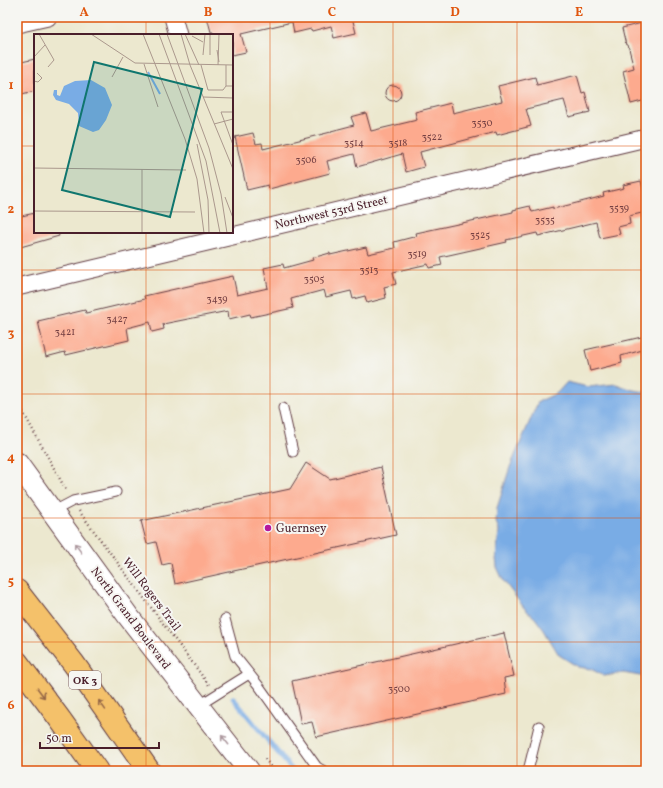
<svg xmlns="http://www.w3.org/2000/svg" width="663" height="788" viewBox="0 0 663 788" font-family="Vollkorn,serif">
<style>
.water{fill:#79ace5;stroke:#626688}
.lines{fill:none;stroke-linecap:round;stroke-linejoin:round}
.stream{stroke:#79ace5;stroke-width:5}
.building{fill:#fdaa8e}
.service-casing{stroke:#623d44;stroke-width:11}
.minor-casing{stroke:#623d44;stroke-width:19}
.tertiary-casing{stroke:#623d44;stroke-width:23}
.motorway-casing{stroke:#623d44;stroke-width:24}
.path{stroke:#623d44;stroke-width:2.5;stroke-dasharray:1 3;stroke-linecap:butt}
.service{stroke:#fff;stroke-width:9}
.minor{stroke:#fff;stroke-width:17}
.tertiary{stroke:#fff;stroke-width:21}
.motorway{stroke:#f4c16a;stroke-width:22}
.oneway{stroke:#ae9aa0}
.oneway2{stroke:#966847}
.grid{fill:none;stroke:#e0560e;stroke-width:1;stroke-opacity:0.55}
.poi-dot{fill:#b5179e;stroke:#f6f6f2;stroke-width:1.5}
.labels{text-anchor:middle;stroke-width:4;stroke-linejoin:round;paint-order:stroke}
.number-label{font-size:10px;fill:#774244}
.shield{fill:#f6f6f2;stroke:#7e6067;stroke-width:1}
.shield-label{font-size:11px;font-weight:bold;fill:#4a1f2b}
.street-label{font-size:12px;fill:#4a1f2b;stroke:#f6f6f2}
.poi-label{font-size:12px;fill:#4a1f2b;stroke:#f6f6f2;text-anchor:start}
.inset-river{fill:none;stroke:#79ace5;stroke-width:2}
.inset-road{fill:none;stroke:#ab988d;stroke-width:1}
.view{fill:#0f766e;fill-opacity:0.15;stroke:#0f766e;stroke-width:2}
.inset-edge{fill:none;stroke:#4a1f2b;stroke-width:2}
.neatline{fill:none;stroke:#e0560e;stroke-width:1.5}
.grid-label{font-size:13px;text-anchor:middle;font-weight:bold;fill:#e0560e}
</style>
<rect width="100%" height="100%" fill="#f6f6f2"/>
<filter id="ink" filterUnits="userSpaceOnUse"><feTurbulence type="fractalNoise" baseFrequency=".025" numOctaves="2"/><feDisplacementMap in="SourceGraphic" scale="8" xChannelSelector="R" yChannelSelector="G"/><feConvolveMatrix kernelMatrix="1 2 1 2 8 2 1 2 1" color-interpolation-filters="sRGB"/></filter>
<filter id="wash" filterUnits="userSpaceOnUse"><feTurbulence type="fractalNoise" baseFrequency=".012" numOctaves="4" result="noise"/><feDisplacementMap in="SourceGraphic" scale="16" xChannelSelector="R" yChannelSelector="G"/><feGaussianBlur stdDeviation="0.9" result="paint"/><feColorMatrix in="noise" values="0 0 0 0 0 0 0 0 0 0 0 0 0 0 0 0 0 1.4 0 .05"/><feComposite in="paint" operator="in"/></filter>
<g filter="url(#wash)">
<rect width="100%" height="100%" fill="#ece8cf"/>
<!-- water -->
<polygon class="water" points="567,382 588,387 616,384 633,390 646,392 646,677 623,673 604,676 591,669 578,667 559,655 544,630 535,618 525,609 503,580 497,567 496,558 499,531 496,522 497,508 510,467 538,402 557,393"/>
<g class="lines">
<!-- stream -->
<polyline class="stream" points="233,698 293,771"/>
</g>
<g id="blocks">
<!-- building -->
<g class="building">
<polygon points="207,17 352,17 356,33 334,38 331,26 312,31 311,29 294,33 292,22 241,34 246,52 232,55 232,35 213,35 213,32 211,32"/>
<polygon points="646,22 646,100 631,104 623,71 634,68 628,45 626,45 622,28"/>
<polygon points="35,59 35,91 17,95 17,63"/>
<polygon points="577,75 582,93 585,92 590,112 569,117 564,100 526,109 531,126 497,135 496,132 420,152 424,167 406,172 402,154 357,167 354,154 327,161 330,173 269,189 268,185 247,190 235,137 253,133 256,144 262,143 263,149 331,132 331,131 354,125 351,117 366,113 371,131 417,120 415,112 451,103 453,113 502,101 498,86 535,77 537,85"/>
<circle cx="393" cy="93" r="8"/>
<polygon points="641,181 646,202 646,212 629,216 630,224 618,227 620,234 600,238 596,222 538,236 537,233 506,240 507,242 440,257 442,265 429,268 428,264 393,272 396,284 384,287 386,298 367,303 365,296 353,299 351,291 326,297 324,290 291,299 293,308 251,317 250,314 229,319 228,311 163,324 164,329 152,332 150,322 127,328 129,340 66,355 65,352 46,357 38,321 85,310 86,313 145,299 144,296 233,276 237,295 268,288 264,268 283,264 284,268 313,260 312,258 330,253 330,255 366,247 368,254 395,248 394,242 417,236 416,233 513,212 513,210 530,206 532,212 553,207 553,209 604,196 603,193 624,188 623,185"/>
<polygon points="35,213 35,232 58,232 59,236 17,248 17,217"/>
<polygon points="646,336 646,349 621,356 622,363 590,371 585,350"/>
<polygon points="306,463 330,479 381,467 396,535 175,584 171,563 162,565 156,542 147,544 141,521 290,489"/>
<polygon points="504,633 514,676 504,678 506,694 316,737 312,722 301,724 292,681"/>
</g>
</g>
</g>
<g filter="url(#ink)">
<use href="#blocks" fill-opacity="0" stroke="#623d44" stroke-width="1"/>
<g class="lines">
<!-- service casing -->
<g class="service-casing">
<g id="service">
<polyline points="283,408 293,452"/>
<polyline points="52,512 73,501 116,492"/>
<polyline points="225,619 235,656 259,686 317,767 324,771"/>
<polyline points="198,706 249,674"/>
<polyline points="528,771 539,726"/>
</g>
</g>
<!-- minor casing -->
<g class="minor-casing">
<g id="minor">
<polyline points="173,17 178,35"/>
<polyline points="17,24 48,17"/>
<polyline points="17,287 646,138"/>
</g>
</g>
<!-- tertiary casing -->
<g class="tertiary-casing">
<polyline id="tertiary" points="17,463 128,616 249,771"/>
</g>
<!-- motorway casing -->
<g class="motorway-casing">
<g id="motorway">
<polyline points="17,591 74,664 149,771"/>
<polyline points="17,662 59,718 97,771"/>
</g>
</g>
<!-- path -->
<g class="path">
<polyline points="17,401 67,492"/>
<polyline points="79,511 209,685"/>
<polyline points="265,759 274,771"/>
</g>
<!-- service -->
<use href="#service" class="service"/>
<!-- minor -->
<use href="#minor" class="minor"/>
<!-- tertiary -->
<use href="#tertiary" class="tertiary"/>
<!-- motorway -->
<use href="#motorway" class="motorway"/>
</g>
<!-- one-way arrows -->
<defs><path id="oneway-shaft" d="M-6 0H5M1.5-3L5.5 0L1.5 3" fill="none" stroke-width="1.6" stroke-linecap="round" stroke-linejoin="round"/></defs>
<g class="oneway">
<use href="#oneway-shaft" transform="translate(78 548) rotate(-126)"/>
<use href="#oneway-shaft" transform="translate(225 740) rotate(-128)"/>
</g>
<g class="oneway2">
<use href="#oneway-shaft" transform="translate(41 693) rotate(53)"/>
<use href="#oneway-shaft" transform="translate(102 705) rotate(-125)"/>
</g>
</g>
<!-- grid -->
<path class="grid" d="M146 17V35M270 17V771M393 17V771M517 17V771M17 146H35M232 146H646M146 232V771M17 270H646M17 394H646M17 518H646M17 642H646"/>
<!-- markers -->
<circle class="poi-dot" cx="268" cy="528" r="4"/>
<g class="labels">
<!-- number labels -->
<g class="number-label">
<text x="482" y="126">3530</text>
<text x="432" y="140">3522</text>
<text x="354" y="146">3514</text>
<text x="398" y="146">3518</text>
<text x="306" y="163">3506</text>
<text x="619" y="211">3539</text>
<text x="545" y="223">3535</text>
<text x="480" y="238">3525</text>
<text x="417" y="257">3519</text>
<text x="369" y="273">3513</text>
<text x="314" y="282">3505</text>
<text x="217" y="302">3439</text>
<text x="117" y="322">3427</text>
<text x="65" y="335">3421</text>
<text x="399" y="692">3500</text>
</g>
<!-- shield labels -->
<rect class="shield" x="69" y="671" width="32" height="18" rx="3"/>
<g class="shield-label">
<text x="85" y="684">OK 3</text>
</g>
<!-- street labels -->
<g class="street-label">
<text transform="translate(331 212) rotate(-13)" y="4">Northwest 53rd Street</text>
<text transform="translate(152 594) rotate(53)" y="4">Will Rogers Trail</text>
<text transform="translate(131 618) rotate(53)" y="4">North Grand Boulevard</text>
</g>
<!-- poi labels -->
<g class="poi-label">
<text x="276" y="532">Guernsey</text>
</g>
</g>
<!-- overview -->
<g transform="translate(34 34)">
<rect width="199" height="199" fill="#ece8cf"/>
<path d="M57 46 71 54 78 71 72 86 65 96 59 98 45 92 44 79 35 70 22 66 19 61 20 56H23V61L26 62 30 52 41 47Z" fill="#79ace5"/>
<path class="inset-river" d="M114 38 126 60"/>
<path class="inset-road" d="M5 0 20 26 14 33M57 0 101 29 199 31M109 0 151 105 163 145 170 199M125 0 172 127 186 199M133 0 175 114 187 160 193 199M147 0 156 31 199 135M151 0 165 31M158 2 169 8M183 16 185 28M169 21 171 0M176 21V0M0 23 11 11M110 30 124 73M167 31 174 56H189L192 52M184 31 185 0M192 31V52H199M78 43 89 23M0 47 4 48 8 44 3 39M169 63 199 64M199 78H187L199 111M180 90 199 85M163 110 174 166 175 199M0 134 152 136M108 135V199M191 163 199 184M0 177 161 178"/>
<path class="view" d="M60 28 168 55 136 183 28 156Z"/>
<rect width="199" height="199" class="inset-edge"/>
</g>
<!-- margin -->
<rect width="663" height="788" fill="none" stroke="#f6f6f2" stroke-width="44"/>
<!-- scale -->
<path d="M40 742v6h119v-6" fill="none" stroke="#4a1f2b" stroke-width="2"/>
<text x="46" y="742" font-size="12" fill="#4a1f2b" stroke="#f6f6f2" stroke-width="3" paint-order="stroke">50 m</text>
<rect x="22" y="22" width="619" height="744" class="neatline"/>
<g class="grid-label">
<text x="84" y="16">A</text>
<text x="208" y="16">B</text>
<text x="332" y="16">C</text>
<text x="455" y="16">D</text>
<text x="579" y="16">E</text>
<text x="11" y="89">1</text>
<text x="11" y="213">2</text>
<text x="11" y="337">3</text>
<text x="11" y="461">4</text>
<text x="11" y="585">5</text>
<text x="11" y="709">6</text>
</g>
</svg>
